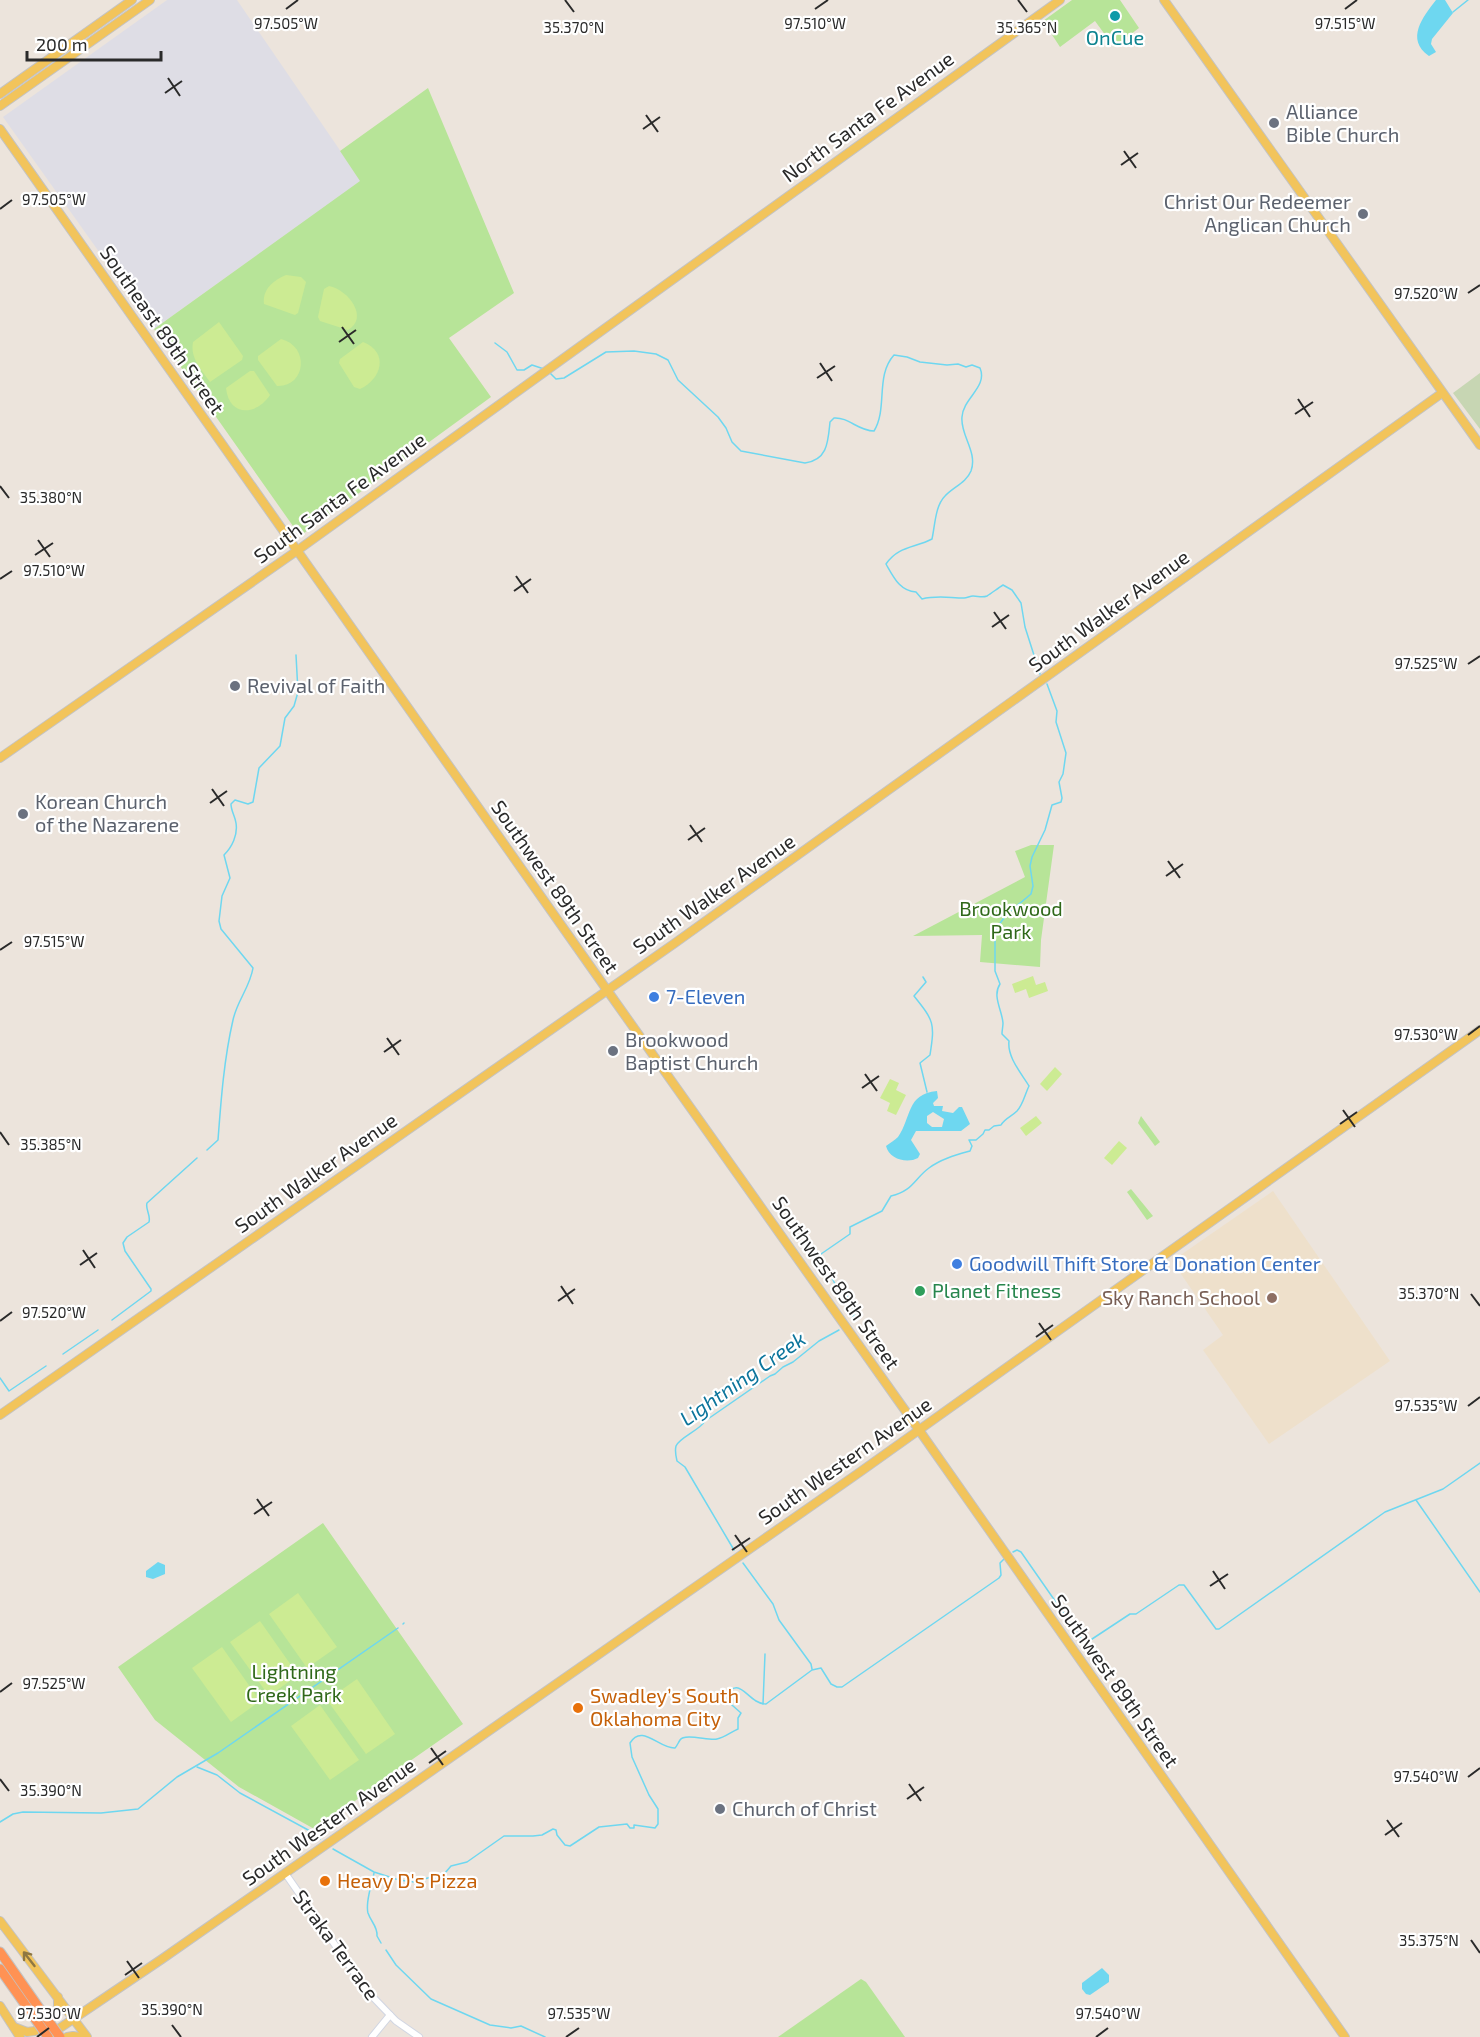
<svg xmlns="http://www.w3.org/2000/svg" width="1480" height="2037" viewBox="0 0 1480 2037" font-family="'Exo 2',sans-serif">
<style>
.industrial{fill:#dedde5}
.education{fill:#eee0cb}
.green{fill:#b7e498}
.cemetery{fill:#c7d6b3}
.pitch{fill:#cceb93}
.water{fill:#6ed7f0;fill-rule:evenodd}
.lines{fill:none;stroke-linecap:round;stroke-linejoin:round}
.stream{stroke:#6ed7f0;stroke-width:1.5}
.minor-casing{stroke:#d1d6e3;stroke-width:8}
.major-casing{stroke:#c3c3c3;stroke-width:10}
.highway-casing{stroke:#c3c3c3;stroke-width:11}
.minor{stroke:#fff;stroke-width:6}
.major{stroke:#f2c45b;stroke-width:8}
.highway{stroke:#ff9254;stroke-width:9}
.highway-bridge-casing{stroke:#c3c3c3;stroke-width:11;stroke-linecap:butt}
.highway-bridge{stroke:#ff9254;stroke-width:9}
.oneway{stroke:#8e7742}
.ticks{fill:none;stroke:#2a2a2a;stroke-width:2}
.culture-dot{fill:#0f9aa8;stroke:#fff;stroke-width:2}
.worship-dot{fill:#6b7280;stroke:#fff;stroke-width:2}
.shop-dot{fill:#3f7fe0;stroke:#fff;stroke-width:2}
.leisure-dot{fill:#2e9e5b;stroke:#fff;stroke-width:2}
.education-dot{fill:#8d6e63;stroke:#fff;stroke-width:2}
.food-dot{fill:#e8710a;stroke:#fff;stroke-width:2}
.labels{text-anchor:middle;stroke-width:4.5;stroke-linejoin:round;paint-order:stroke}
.culture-label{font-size:20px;fill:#0d838f;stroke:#fff}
.worship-label{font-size:20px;fill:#5b616d;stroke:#fff;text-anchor:start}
.street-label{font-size:20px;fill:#2a2a2a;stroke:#fff}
.park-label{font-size:20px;fill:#2f6819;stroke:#fff}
.shop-label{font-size:20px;fill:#366cbe;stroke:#fff;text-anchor:start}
.leisure-label{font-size:20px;fill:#27864d;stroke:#fff;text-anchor:start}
.education-label{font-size:20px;fill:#785e54;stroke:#fff;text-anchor:end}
.food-label{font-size:20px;fill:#c56008;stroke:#fff;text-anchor:start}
.water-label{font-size:21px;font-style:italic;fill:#0c759c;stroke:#fff}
.ticks-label{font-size:15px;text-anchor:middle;fill:#2a2a2a;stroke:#fff;stroke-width:4.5;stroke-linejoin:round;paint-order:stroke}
</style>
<rect width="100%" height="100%" fill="#ece4dc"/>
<!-- industrial -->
<polygon class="industrial" points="167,0 237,0 361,181 154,329 3,117"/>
<!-- education -->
<polygon class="education" points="1273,1191 1390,1361 1269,1444 1203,1350 1223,1335 1172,1261"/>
<!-- green -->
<g class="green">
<polygon points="1072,0 1120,0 1139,28 1114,47 1095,21 1060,47 1043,21"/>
<polygon points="428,88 514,293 449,338 491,397 300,536 154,329 360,181 340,151"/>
<polygon points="1031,845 1054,845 1041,940 1040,967 980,962 982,935 913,936 1025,877 1015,851"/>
<polygon points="1141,1116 1160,1142 1155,1146 1138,1123"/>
<polygon points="1131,1189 1153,1216 1147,1220 1127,1192"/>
<polygon points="323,1523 463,1724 370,1789 331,1820 325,1835 239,1787 155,1720 118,1667"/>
<polygon points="861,1979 866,1982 905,2037 778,2037"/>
</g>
<!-- cemetery -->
<polygon class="cemetery" points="1480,373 1480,429 1453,393"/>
<!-- pitch -->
<g class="pitch">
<path d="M286 275 301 277 306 282 298 313 295 315 264 304C262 289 274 280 286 275Z"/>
<path d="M329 286C349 290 369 318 348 330L320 321 318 317 324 289Z"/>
<path d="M219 322 243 356 242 360 210 382C201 369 190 358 193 342Z"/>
<path d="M281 339C310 346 306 387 277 386L258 360V356Z"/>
<path d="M363 342C389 352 382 379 360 389L354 387 339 363 340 359Z"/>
<path d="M250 371H254L270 395C256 416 229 417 226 388Z"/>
<polygon points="1033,976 1036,985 1045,982 1048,991 1029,998 1026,989 1015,993 1012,984"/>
<polygon points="1055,1067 1062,1074 1047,1091 1040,1084"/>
<polygon points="890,1079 899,1083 896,1090 906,1095 896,1115 887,1111 890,1103 880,1098"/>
<polygon points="1036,1116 1042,1123 1026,1136 1020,1128"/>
<polygon points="1119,1141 1127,1148 1112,1165 1104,1158"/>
<polygon points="298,1593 337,1647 307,1668 269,1614"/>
<polygon points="260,1621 298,1675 269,1696 230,1642"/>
<polygon points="222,1647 260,1701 231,1722 192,1668"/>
<polygon points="357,1679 395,1734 366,1754 327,1700"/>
<polygon points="320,1705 359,1760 330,1780 291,1726"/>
</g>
<!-- water -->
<g class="water">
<path d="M1436 0H1445L1453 13 1432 39 1431 44 1436 52 1429 56C1405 39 1423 17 1436 0Z"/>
<path d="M937 1091 938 1098 933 1103 934 1106H943L942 1111 953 1113 959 1107H962L970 1124 961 1131H916L911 1140 920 1154 918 1158C907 1164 889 1159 886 1146 890 1143 895 1140 898 1137 912 1117 906 1094 937 1091ZM933 1112 944 1119 942 1127H932L927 1123V1116Z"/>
<polygon points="158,1562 165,1565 165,1574 153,1579 146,1577 146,1571"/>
<polygon points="1102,1968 1109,1975 1109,1982 1090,1995 1086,1994 1082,1989 1082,1983"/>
</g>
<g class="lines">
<!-- stream -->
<g class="stream">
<polyline points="1453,12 1468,0"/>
<polyline points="495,343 507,352 517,370 524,370 532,365 544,369"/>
<path d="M550 373 556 379 564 378 606 352 634 351 656 354 668 360 678 380 718 417 726 428 732 442 741 451 805 463C828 460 828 441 830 422L834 418C849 417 858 431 874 431 888 408 875 376 894 355L907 357 920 362 947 365 958 364 966 367 972 365 980 368C988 387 963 398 962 417 960 435 978 452 971 471 966 483 953 487 945 496 935 506 935 526 932 539 915 548 898 546 886 564 894 578 900 591 916 592L922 599C937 595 950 598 964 598 967 598 970 596 973 596 978 596 982 598 987 596 992 593 998 588 1003 585L1012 590 1021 603 1025 627 1040 674"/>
<path d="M923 977 926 982 914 996C934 1021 935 1023 930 1055L920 1063 927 1092"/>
<path d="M207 1150 218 1140C221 1100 224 1059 233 1020 237 1001 250 987 253 968L221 929 219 921 222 896 230 878 224 855C232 847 238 835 236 823 235 816 231 811 231 804L235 800 248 804 253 802 259 768 280 746 285 718 294 706 298 692 296 655"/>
<path d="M852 1319 855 1313 849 1298 836 1286 832 1278 823 1271 820 1263 821 1254 850 1234V1227L882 1211 891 1196C913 1191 914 1179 929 1168 941 1159 956 1155 970 1151L972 1146 969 1140H976L983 1134 985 1130H989L994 1126 1001 1125C1005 1118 1011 1117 1017 1111 1023 1105 1025 1094 1029 1086 1021 1073 1007 1057 1009 1041L1002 1034C1002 1030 1003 1027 1003 1023 1002 1010 992 996 1000 984L995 971V934L998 926 1007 914 1031 894 1033 886 1030 866 1032 857 1045 830 1052 805 1061 802 1062 798 1059 782 1063 774 1066 753 1056 722 1057 711 1047 684"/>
<path d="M112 1320 151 1291V1289L125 1251 123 1243 127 1237 149 1222C151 1215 145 1209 147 1203L197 1158"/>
<polyline points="63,1354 98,1330"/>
<polyline points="0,1378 9,1391 46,1366"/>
<polyline points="1416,1500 1480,1592"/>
<path d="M734 1550 685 1467 677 1461C676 1457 675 1450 676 1446 679 1438 700 1430 705 1421L770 1376 775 1374 783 1367 793 1362 819 1341 839 1330"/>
<polyline points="1013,1552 1017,1550 1021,1552 1083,1641 1086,1643 1130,1614 1136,1614 1179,1585 1184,1585 1216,1629 1219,1629 1385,1512 1443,1489 1480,1463"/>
<polyline points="743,1563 773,1604 779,1620 811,1664 812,1669"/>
<polyline points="403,1624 404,1623"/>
<polyline points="763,1704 765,1654"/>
<polyline points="197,1767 217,1775 240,1793 310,1831 320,1839"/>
<polyline points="0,1822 13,1814 23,1812 101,1813 138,1809 177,1777 218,1753 398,1628"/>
<path d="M333 1849 374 1872 399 1880 414 1882 445 1873 451 1866 467 1862 504 1836H533L542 1835 553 1829 556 1830 557 1835 565 1845 570 1846 599 1827 627 1824 630 1828H634V1825L655 1828 658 1824V1809L649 1795 632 1757 630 1743C642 1723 659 1749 675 1748 677 1746 678 1743 680 1740 685 1733 709 1741 717 1739 724 1738 731 1732 738 1729V1718L741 1713 724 1698C740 1672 747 1704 766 1704L812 1670 821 1668 831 1684 837 1687H842L999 1578 1001 1575 1000 1563 1004 1559"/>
<path d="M374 1873C372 1884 365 1902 368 1913 371 1922 378 1927 377 1936L381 1943"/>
<polyline points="386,1950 396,1965 431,1999 490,2025 511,2028 521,2026 545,2037"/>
</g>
<!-- minor casing -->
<g class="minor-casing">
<g id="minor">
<polyline points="285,1873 367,1991 396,2021 419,2037"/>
<polyline points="372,2037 390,2015"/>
</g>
</g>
<!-- major casing -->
<g class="major-casing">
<g id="major">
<polyline points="1164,0 1480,445"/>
<polyline points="0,94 132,0"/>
<polyline points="0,106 150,0"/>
<polyline points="0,129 607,990 919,1430 1345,2037"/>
<polyline points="0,758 298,550 1060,0"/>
<polyline points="0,1415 675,943 1442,393"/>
<polyline points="0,1921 87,2037"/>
<polyline points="0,2006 20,2037"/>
<polyline points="14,2027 27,2032 35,2031 58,2013 58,1997"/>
<polyline points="51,2034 162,1959 860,1472 1480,1030"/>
<polyline points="67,2037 73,2036 80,2037"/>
</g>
</g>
<!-- highway casing -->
<g class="highway-casing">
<g id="highway">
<polyline points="0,1952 44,2015"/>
<polyline points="0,1969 36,2020"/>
</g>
</g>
<!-- minor -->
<use href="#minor" class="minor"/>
<!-- major -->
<use href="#major" class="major"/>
<!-- highway -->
<use href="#highway" class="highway"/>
<!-- highway-bridge casing -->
<g class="highway-bridge-casing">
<g id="highway-bridge">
<polyline points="44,2015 60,2037"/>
<polyline points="36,2020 48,2037"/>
</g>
</g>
<!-- highway-bridge -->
<use href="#highway-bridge" class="highway-bridge"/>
</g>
<!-- one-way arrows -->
<defs><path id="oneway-shaft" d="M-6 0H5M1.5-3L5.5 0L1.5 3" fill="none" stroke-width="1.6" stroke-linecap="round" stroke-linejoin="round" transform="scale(1.5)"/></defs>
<use class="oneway" href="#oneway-shaft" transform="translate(29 1959) rotate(-128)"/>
<!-- ticks -->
<path class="ticks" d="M565 0 574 12M1018 0 1027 12M286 9 298 0M815 9 828 0M1345 9 1357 0M168 78 180 96M165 93 182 81M646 115 658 132M643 129 660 117M1124 151 1136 168M1121 165 1138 153M0 209 12 200M1468 293 1480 285M342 327 354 344M339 342 356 330M820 363 832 381M817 378 835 366M1298 399 1310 417M1295 414 1313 402M0 486 9 498M38 540 50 557M35 555 53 543M516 576 528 593M0 579 12 571M514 591 531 579M994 612 1006 629M992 627 1009 615M1468 664 1480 656M212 789 224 806M210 803 227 791M690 825 702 842M688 840 705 828M1168 861 1180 878M1166 876 1183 864M0 950 12 942M1468 1035 1480 1026M387 1038 399 1055M384 1052 401 1040M865 1074 877 1091M862 1088 879 1076M1343 1110 1355 1127M1340 1124 1357 1112M0 1132 9 1145M83 1250 95 1268M80 1265 97 1253M561 1286 573 1304M1471 1294 1480 1306M558 1301 575 1289M0 1321 12 1312M1039 1323 1051 1340M1036 1337 1053 1325M1468 1406 1480 1397M257 1499 269 1516M254 1514 272 1502M735 1535 747 1552M732 1550 750 1538M1213 1571 1225 1589M1210 1586 1228 1574M0 1692 12 1683M431 1748 443 1765M429 1763 446 1751M1468 1777 1480 1768M0 1779 9 1791M909 1784 921 1801M907 1799 924 1787M1387 1820 1399 1837M1385 1835 1402 1823M1471 1940 1480 1953M127 1961 139 1978M125 1975 142 1963M172 2025 181 2037M37 2037 49 2028M566 2037 579 2028M1096 2037 1108 2028"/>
<!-- markers -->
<circle class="culture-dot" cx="1115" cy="16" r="6"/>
<g class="worship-dot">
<circle cx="1274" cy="123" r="6"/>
<circle cx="1363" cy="214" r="6"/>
<circle cx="235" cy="686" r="6"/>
<circle cx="23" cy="814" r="6"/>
<circle cx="613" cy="1051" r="6"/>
<circle cx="720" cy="1809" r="6"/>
</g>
<g class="shop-dot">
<circle cx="654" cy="997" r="6"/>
<circle cx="957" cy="1264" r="6"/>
</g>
<circle class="leisure-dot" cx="920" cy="1291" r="6"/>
<circle class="education-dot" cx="1272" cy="1298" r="6"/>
<g class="food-dot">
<circle cx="578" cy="1708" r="6"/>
<circle cx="325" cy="1881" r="6"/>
</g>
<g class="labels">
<!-- culture labels -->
<g class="culture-label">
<text x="1115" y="45">OnCue</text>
</g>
<!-- worship labels -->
<g class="worship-label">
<text x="1286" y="119">Alliance<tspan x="1286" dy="23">Bible Church</tspan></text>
<text x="1351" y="209" text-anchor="end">Christ Our Redeemer<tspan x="1351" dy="23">Anglican Church</tspan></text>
<text x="247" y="693">Revival of Faith</text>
<text x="35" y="809">Korean Church<tspan x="35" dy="23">of the Nazarene</tspan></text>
<text x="625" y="1047">Brookwood<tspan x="625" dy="23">Baptist Church</tspan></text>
<text x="732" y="1816">Church of Christ</text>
</g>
<!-- street labels -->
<g class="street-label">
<text transform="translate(868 117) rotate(-36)" y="7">North Santa Fe Avenue</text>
<text transform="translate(162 330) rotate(55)" y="7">Southeast 89th Street</text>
<text transform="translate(340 498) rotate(-36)" y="7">South Santa Fe Avenue</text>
<text transform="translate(1109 611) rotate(-36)" y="7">South Walker Avenue</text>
<text transform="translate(555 887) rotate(55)" y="7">Southwest 89th Street</text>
<text transform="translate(714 894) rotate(-35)" y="7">South Walker Avenue</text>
<text transform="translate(316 1173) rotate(-35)" y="7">South Walker Avenue</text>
<text transform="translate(836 1283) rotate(55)" y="7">Southwest 89th Street</text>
<text transform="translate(845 1461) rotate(-35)" y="7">South Western Avenue</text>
<text transform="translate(1115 1681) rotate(55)" y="7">Southwest 89th Street</text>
<text transform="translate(329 1822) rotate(-35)" y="7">South Western Avenue</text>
<text transform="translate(336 1945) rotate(54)" y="7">Straka Terrace</text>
</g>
<!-- park labels -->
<g class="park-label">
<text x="1011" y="916">Brookwood<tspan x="1011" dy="23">Park</tspan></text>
<text x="294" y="1679">Lightning<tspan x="294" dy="23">Creek Park</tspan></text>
</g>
<!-- shop labels -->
<g class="shop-label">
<text x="666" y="1004">7-Eleven</text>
<text x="969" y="1271">Goodwill Thift Store &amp; Donation Center</text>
</g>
<!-- leisure labels -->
<g class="leisure-label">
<text x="932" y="1298">Planet Fitness</text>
</g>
<!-- education labels -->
<g class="education-label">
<text x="1260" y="1305">Sky Ranch School</text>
</g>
<!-- food labels -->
<g class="food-label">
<text x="590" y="1703">Swadley’s South<tspan x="590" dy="23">Oklahoma City</tspan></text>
<text x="337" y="1888">Heavy D's Pizza</text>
</g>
<!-- water labels -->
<g class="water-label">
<text transform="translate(743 1379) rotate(-35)" y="7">Lightning Creek</text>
</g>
</g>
<g class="ticks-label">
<text x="286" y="29">97.505°W</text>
<text x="1345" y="29">97.515°W</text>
<text x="815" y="29">97.510°W</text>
<text x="1027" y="33">35.365°N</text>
<text x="574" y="33">35.370°N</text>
<text x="54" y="205">97.505°W</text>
<text x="1426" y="299">97.520°W</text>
<text x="51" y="503">35.380°N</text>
<text x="54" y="576">97.510°W</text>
<text x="1426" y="669">97.525°W</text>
<text x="54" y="947">97.515°W</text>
<text x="1426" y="1040">97.530°W</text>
<text x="51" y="1150">35.385°N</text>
<text x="1429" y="1299">35.370°N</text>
<text x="54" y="1318">97.520°W</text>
<text x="1426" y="1411">97.535°W</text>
<text x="54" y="1689">97.525°W</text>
<text x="1426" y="1782">97.540°W</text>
<text x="51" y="1796">35.390°N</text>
<text x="1429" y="1946">35.375°N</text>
<text x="172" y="2015">35.390°N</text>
<text x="49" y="2019">97.530°W</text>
<text x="579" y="2019">97.535°W</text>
<text x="1108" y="2019">97.540°W</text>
</g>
<!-- scale -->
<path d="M27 51v9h134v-9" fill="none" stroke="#2a2a2a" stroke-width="3"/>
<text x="36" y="51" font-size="18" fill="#2a2a2a" stroke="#ffffff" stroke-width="4.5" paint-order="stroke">200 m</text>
</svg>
